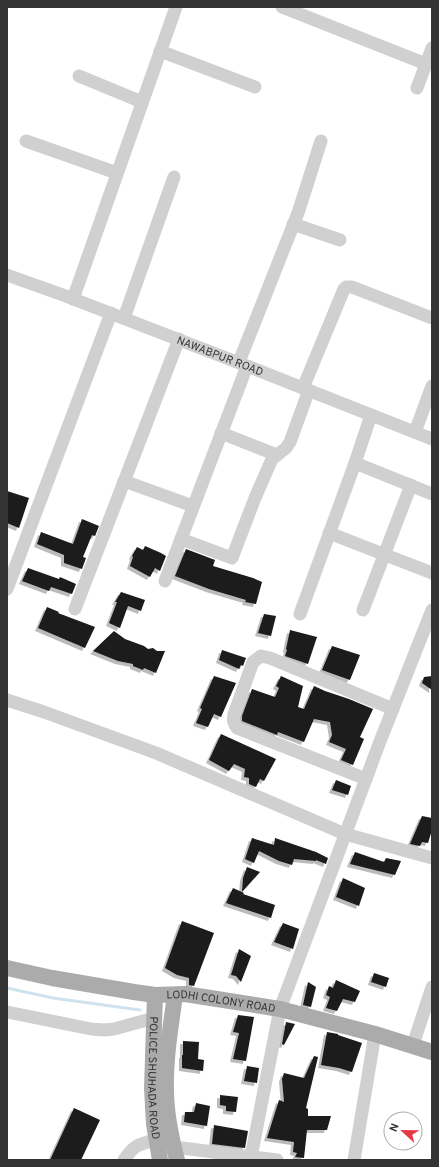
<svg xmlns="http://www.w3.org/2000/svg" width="439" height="1167" viewBox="0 0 439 1167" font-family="Overpass,sans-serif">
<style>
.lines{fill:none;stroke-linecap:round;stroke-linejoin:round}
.stream{stroke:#cfe2ee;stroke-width:3}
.building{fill:#1a1a1a;filter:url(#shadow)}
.minor{stroke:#d0d0d0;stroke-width:13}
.major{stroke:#ababab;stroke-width:16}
.labels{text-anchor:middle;stroke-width:4;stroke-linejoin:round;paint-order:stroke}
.street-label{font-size:11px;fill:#333;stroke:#fff}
</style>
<defs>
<filter id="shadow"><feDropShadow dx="-3" dy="3" stdDeviation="0" flood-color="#0004"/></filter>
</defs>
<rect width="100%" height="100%" fill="#fff"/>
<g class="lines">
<!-- stream -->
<polyline class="stream" points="7,988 53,998 140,1010"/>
</g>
<!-- building -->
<g class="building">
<polygon points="7,491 29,498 19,528 7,523"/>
<polygon points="82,519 99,526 95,536 92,535 83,557 86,558 82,569 64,563 64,555 37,544 41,532 73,544"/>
<polygon points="145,546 161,553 166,556 160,571 155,568 150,577 130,566 133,557 132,556 137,547 143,550"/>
<polygon points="186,549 215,560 213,566 253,578 262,582 256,604 245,602 246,600 209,589 175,576"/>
<polygon points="28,568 59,579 60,577 76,584 72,594 51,587 49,591 22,581"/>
<polygon points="121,592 145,600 141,611 128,606 120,628 109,623 117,602 115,602"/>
<polygon points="47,607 59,612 58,613 95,627 85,648 38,628"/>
<polygon points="264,614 276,616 271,636 258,633"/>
<polygon points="290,630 317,637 308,664 285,656 287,650 286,649"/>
<polygon points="114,631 125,639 144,646 148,649 153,648 157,651 165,651 156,673 144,668 143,670 133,666 133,664 118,661 93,651"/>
<polygon points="332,646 360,655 350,680 322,670"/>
<polygon points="222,650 246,658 243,666 241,665 239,669 219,660"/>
<polygon points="214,676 236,683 221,717 214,714 208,727 196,723 202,709 200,708"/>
<polygon points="281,676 303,686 298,707 304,709 314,686 325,691 349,699 373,709 360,737 364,739 353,765 341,760 346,749 329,742 332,735 330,722 314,719 304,742 278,732 277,735 242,721 242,716 252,689 275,697 279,688 276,686"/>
<polygon points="432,676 432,690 422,683 424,677"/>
<polygon points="221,734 276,759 264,781 260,779 256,787 249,784 249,778 244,777 245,769 234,764 229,771 209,760"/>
<polygon points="336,780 351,786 348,795 332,790"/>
<polygon points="422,816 432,818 432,830 428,843 422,842 420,846 410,844"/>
<polygon points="252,838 274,845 275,838 316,852 328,858 326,864 316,860 316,861 294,859 292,865 279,861 259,851 254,863 245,859"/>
<polygon points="355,852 384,862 386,858 401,861 395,875 350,864"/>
<polygon points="247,867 260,872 242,892 243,878"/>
<polygon points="343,878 365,888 359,906 336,897"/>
<polygon points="233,888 244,893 243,894 275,905 271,918 226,903"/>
<polygon points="182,921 214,933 194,986 189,985 189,978 177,975 165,968"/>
<polygon points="283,923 299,929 293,949 274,942"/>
<polygon points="239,949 251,956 241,982 236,976 231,975"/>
<polygon points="374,973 389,978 386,987 371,982"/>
<polygon points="336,980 360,991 355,1002 343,999 337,1011 326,1008 330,997 326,995 329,986 333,988"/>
<polygon points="308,982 316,987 311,1007 303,1005"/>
<polygon points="238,1015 254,1017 246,1061 233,1059 239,1033 233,1032"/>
<polygon points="286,1022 295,1024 284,1045 282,1044"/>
<polygon points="327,1032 338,1034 338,1035 362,1043 352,1072 339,1068 321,1065"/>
<polygon points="183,1041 199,1042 198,1059 204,1060 203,1071 182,1068 182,1055 183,1055"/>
<polygon points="314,1056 318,1057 306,1108 308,1109 308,1116 331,1116 327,1130 307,1130 304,1158 295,1157 297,1153 293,1152 294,1142 267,1138 279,1100 284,1102 282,1079 284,1073 304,1078"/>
<polygon points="247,1066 259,1068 257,1083 244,1081"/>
<polygon points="220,1095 238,1097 236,1112 226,1111 226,1106 220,1105"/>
<polygon points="196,1103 210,1106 207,1126 184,1122 185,1112 194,1112"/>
<polygon points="74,1108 100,1120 81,1160 50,1160"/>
<polygon points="214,1125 248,1131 245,1148 212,1144"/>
</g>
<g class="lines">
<!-- minor -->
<g class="minor">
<polyline points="282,7 426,64"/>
<polyline points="160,51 255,87"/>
<polyline points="79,76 142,102"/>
<polyline points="417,88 432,48"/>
<polyline points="26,141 117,173"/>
<polyline points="293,224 340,240"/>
<path id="s1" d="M7 275 63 295 247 366 432 439"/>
<polyline points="73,299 176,7"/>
<polyline points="124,318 174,177"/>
<polyline points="239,362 298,213 321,141"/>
<polyline points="303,388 344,289 346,287 352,287 432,318"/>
<polyline points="415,432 432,386"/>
<polyline points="221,433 277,455"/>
<polyline points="355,463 432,494"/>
<polyline points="124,481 193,506"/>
<polyline points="329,533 432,573"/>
<polyline points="181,539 232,558 255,498 272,459 286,448 290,442 309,390"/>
<polyline points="165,581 247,366"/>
<polyline points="7,589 111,313"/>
<polyline points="75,609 179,339"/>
<polyline points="363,610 411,485"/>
<polyline points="300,614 355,463 371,415"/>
<polyline points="7,700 44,712 156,753 345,834 432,858"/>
<path d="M366 779 237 728C233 723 233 720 234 714L253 662 261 656 270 658 393 709"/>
<polyline points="7,1012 91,1029 104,1030 114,1029 154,1018"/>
<polyline points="413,1045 432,987"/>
<polyline points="174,1149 182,1148 277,1160"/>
<polyline points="251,1157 280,1009 379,744 432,610"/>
<path d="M124 1160C134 1145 139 1144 156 1140"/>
<polyline points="354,1160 375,1034"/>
</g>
<!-- major -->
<g class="major">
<path id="s2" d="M7 968 52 978 134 992 155 995 185 994 280 1009 375 1034 432 1052"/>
<path id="s3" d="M155 995 152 1088 154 1124 160 1160"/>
<path d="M175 995C171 1026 165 1058 166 1090 166 1114 171 1137 177 1160"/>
</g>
</g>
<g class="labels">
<!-- street labels -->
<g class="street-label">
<text dy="4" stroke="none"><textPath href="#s1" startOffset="228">NAWABPUR ROAD</textPath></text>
<text dy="4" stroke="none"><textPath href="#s2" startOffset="217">LODHI COLONY ROAD</textPath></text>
<text dy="4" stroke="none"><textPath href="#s3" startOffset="83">POLICE SHUHADA ROAD</textPath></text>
</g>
</g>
<!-- border -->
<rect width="439" height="1167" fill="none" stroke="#333333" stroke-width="16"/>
<!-- north arrow -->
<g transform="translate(403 1131) rotate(292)"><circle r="19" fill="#ffffff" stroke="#adadad"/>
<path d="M0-3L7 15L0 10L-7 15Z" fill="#e63946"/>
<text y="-6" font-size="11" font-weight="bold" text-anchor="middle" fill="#333333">N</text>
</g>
</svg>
